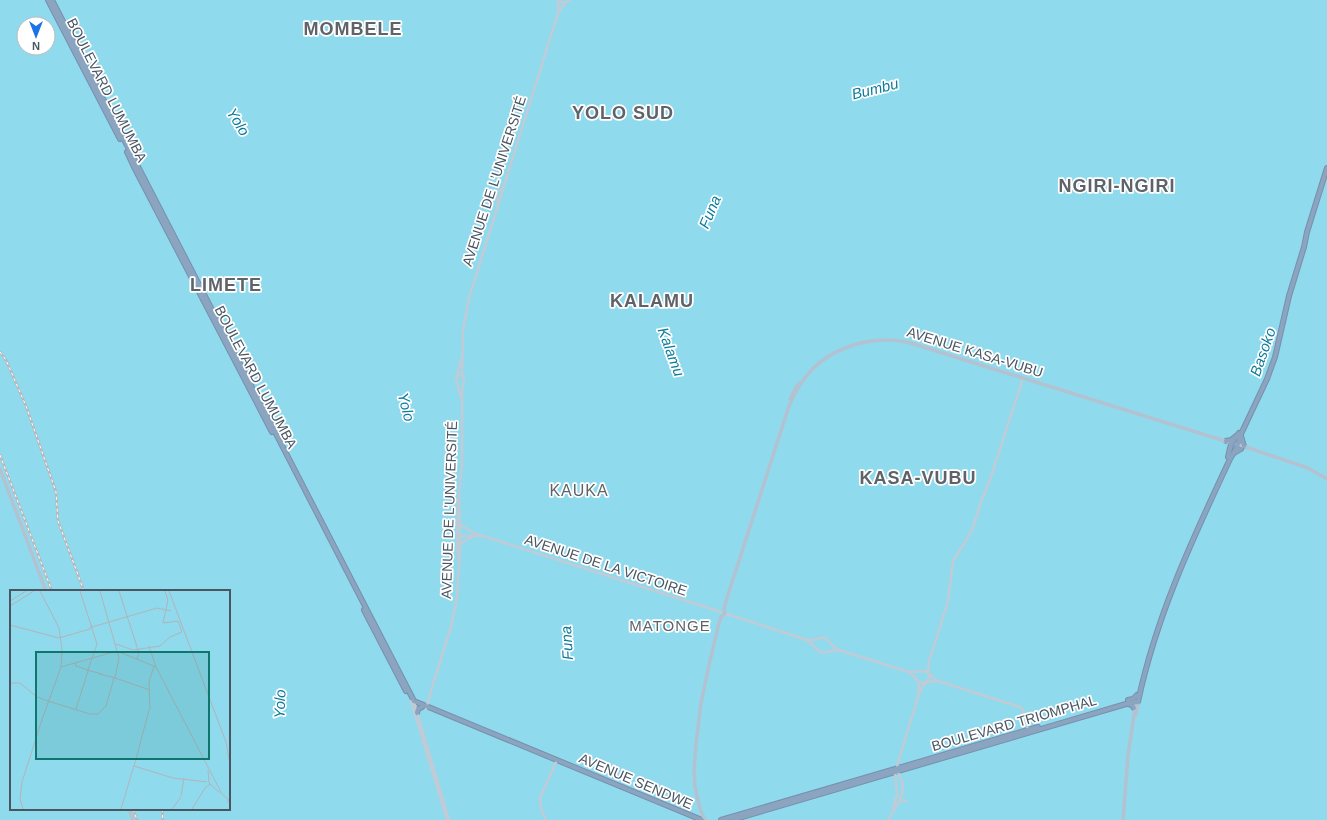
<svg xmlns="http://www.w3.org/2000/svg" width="1327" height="820" viewBox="0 0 1327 820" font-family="Arial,sans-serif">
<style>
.water{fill:#90daee;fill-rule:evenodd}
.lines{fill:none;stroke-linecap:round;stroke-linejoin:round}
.highway-casing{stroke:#7690ad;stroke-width:6}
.secondary{stroke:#c1cbd6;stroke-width:2.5}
.primary{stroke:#b3c2d1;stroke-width:3.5}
.highway{stroke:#8ba5c1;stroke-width:4}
.rail-casing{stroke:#b5b8bd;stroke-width:2.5}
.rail{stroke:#fff;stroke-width:1;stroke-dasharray:3;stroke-linecap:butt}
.labels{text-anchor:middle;stroke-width:3.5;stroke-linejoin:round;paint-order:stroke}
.street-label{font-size:14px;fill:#4a5661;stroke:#fff}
.water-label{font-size:15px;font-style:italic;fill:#0c7c9b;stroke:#fff}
.neighbourhood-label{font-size:15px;letter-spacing:1px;fill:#5f6368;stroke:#fff}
.quarter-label{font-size:16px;letter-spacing:1px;fill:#5f6368;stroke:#fff}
.district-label{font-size:18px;font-weight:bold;letter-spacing:1px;fill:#5f6368;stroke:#fff}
.inset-road{fill:none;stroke:#b1b4b9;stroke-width:1}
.view{fill:#0f766e;fill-opacity:0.15;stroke:#0f766e;stroke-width:2}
.inset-edge{fill:none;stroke:#4a5661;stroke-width:2}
</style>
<rect width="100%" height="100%" fill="#f5f3f3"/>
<!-- water -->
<path class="water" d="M0 0H1327V820H0ZM24 24H48V48H24ZM11 591H229V809H11Z"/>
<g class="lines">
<!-- highway casing -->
<g class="highway-casing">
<g id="highway">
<polyline points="48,0 120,139"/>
<polyline points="52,0 414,701 702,820"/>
<polyline points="127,152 134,167 272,432"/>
<polyline points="1241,436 1244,446"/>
<polyline points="1226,441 1231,440 1236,436"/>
<polyline points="1234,453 1241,449"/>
<polyline points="1228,457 1231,444 1239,433"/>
<polyline points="364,610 406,691"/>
<polyline points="1128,700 1133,699 1137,695"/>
<polyline points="1128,704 1132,705 1134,708"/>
<polyline points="417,713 418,709 422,707"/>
<polyline points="721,820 1038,727"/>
<path d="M732 820 1126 704 1138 702C1156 616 1193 538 1230 459L1237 447 1241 434 1267 379 1275 357 1289 296 1304 247 1307 232 1327 168"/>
</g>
</g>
<!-- secondary -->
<g class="secondary">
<polyline points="559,0 561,2 565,3 570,0"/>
<polyline points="558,13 565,3"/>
<polyline points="498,202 496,193 502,189"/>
<polyline points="462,375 463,330 469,298 558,13 558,0"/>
<polyline points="461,398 456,378 461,360"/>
<polyline points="458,499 457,549 459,560"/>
<polyline points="457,524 460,524 473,533 483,536 718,611 721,613"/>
<polyline points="460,536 481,536"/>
<polyline points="461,544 464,541 472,537"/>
<path d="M724 615 727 614 807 640C814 641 820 637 826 638L832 645 839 650"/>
<path d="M807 640 820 652C827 653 831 650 839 650L909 672 926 671 937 681"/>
<polyline points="910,673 919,682 923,683 928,681 929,675"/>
<polyline points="929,674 928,665 948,601 953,561 967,539 973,527 981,502 991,477 1023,378"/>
<polyline points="927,682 938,681 1020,707 1023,710 1028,730"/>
<polyline points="918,694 919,688 918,681"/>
<polyline points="411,701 447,820"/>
<polyline points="414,702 449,820"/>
<polyline points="426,709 433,684 451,627 457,598 460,549 459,492 462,464 462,391 464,378 462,375 458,376"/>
<polyline points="898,802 903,800 907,801"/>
<polyline points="893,808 897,794 895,772"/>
<polyline points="546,820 541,809 540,798 557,760"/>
<path d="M888 820C893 812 903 797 903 787 903 777 895 775 898 762L919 694 922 687 926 683"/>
</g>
<!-- primary -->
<g class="primary">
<polyline points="790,399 796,387 800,383"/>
<polyline points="1237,444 1308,468 1327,479"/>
<polyline points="0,469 46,591"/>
<polyline points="1136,715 1138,702"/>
<polyline points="129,809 133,820"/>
<path d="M705 820 700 809 695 787 694 771 696 744 701 703 709 665 718 627 721 617 725 613 724 609 726 601 789 406C793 397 798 387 804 379 827 348 869 335 907 342L1228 442"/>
<polyline points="1123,820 1128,755 1136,702"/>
</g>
<!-- highway -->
<use href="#highway" class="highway"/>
<!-- rail casing -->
<g class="rail-casing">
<g id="rail">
<polyline points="0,352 6,360 26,406 56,492 58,521 84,591"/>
<polyline points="0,455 52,591"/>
<polyline points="133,809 137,820"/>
<polyline points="162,809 163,820"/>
</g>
</g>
<!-- rail -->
<use href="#rail" class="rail"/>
</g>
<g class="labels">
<!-- street labels -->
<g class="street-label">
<text transform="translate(107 90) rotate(63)" y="5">BOULEVARD LUMUMBA</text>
<text transform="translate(494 181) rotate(-72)" y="5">AVENUE DE L’UNIVERSITÉ</text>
<text transform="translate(975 352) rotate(17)" y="5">AVENUE KASA-VUBU</text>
<text transform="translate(256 377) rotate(62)" y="5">BOULEVARD LUMUMBA</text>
<text transform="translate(449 510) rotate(-88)" y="5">AVENUE DE L’UNIVERSITÉ</text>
<text transform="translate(606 565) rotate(18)" y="5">AVENUE DE LA VICTOIRE</text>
<text transform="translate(1014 723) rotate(-16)" y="5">BOULEVARD TRIOMPHAL</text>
<text transform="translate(636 781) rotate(23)" y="5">AVENUE SENDWE</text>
</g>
<!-- water labels -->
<g class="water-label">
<text transform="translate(875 89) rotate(-14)" y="5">Bumbu</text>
<text transform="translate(238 122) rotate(58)" y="5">Yolo</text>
<text transform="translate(710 212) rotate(-67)" y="5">Funa</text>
<text transform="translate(671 352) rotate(70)" y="5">Kalamu</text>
<text transform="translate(1263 352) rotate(-71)" y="5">Basoko</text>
<text transform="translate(406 407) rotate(75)" y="5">Yolo</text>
<text transform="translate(567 643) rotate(-93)" y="5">Funa</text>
<text transform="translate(280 704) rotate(-88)" y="5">Yolo</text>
</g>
<!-- neighbourhood labels -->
<g class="neighbourhood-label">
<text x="670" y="631">MATONGE</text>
</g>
<!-- quarter labels -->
<g class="quarter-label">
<text x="579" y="496">KAUKA</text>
</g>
<!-- district labels -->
<g class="district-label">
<text x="353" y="35">MOMBELE</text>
<text x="623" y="119">YOLO SUD</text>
<text x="1117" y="192">NGIRI-NGIRI</text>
<text x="226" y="291">LIMETE</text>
<text x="652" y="307">KALAMU</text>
<text x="918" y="484">KASA-VUBU</text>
</g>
</g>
<!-- overview -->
<g transform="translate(10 590)">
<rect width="220" height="220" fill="#f5f3f3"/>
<path d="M0 1H220V219H0Z" fill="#90daee"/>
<path class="inset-road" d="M30 1 49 38 52 59 51 77M70 1 87 54 78 80M109 1 129 63 127 69M159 1 216 152 220 175M0 11 16 1M0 16 24 1M0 35 49 48 80 39 82 35M82 37 147 18 161 21M106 54 123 60 150 56 160 47 172 42 168 31 153 33 158 10 155 1M139 56 146 77M65 73 66 76 78 80M77 80 92 84M90 84 105 88 109 68 90 1M105 88 140 100M0 93H10L27 107 38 111M38 111 80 124H88L96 116 104 88M66 119 78 81M140 120 139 92 144 76M29 138 51 77 107 61 146 77 212 204 219 210 217 213M126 169 139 120M124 176 163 188 197 192M198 180 199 193M199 193 210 203M171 206 174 188M13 219 10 209 12 192 30 136M111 219 126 169M162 219 171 207M182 219 195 198 200 194"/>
<path class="view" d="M26 62H199V169H26Z"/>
<rect width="220" height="220" class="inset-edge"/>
</g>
<!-- north arrow -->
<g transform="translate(36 36) rotate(180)"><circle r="19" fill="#ffffff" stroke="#b7bbc0"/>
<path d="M0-3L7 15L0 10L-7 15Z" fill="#1a73e8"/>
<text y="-6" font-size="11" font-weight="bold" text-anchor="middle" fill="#4a5661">N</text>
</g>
</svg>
